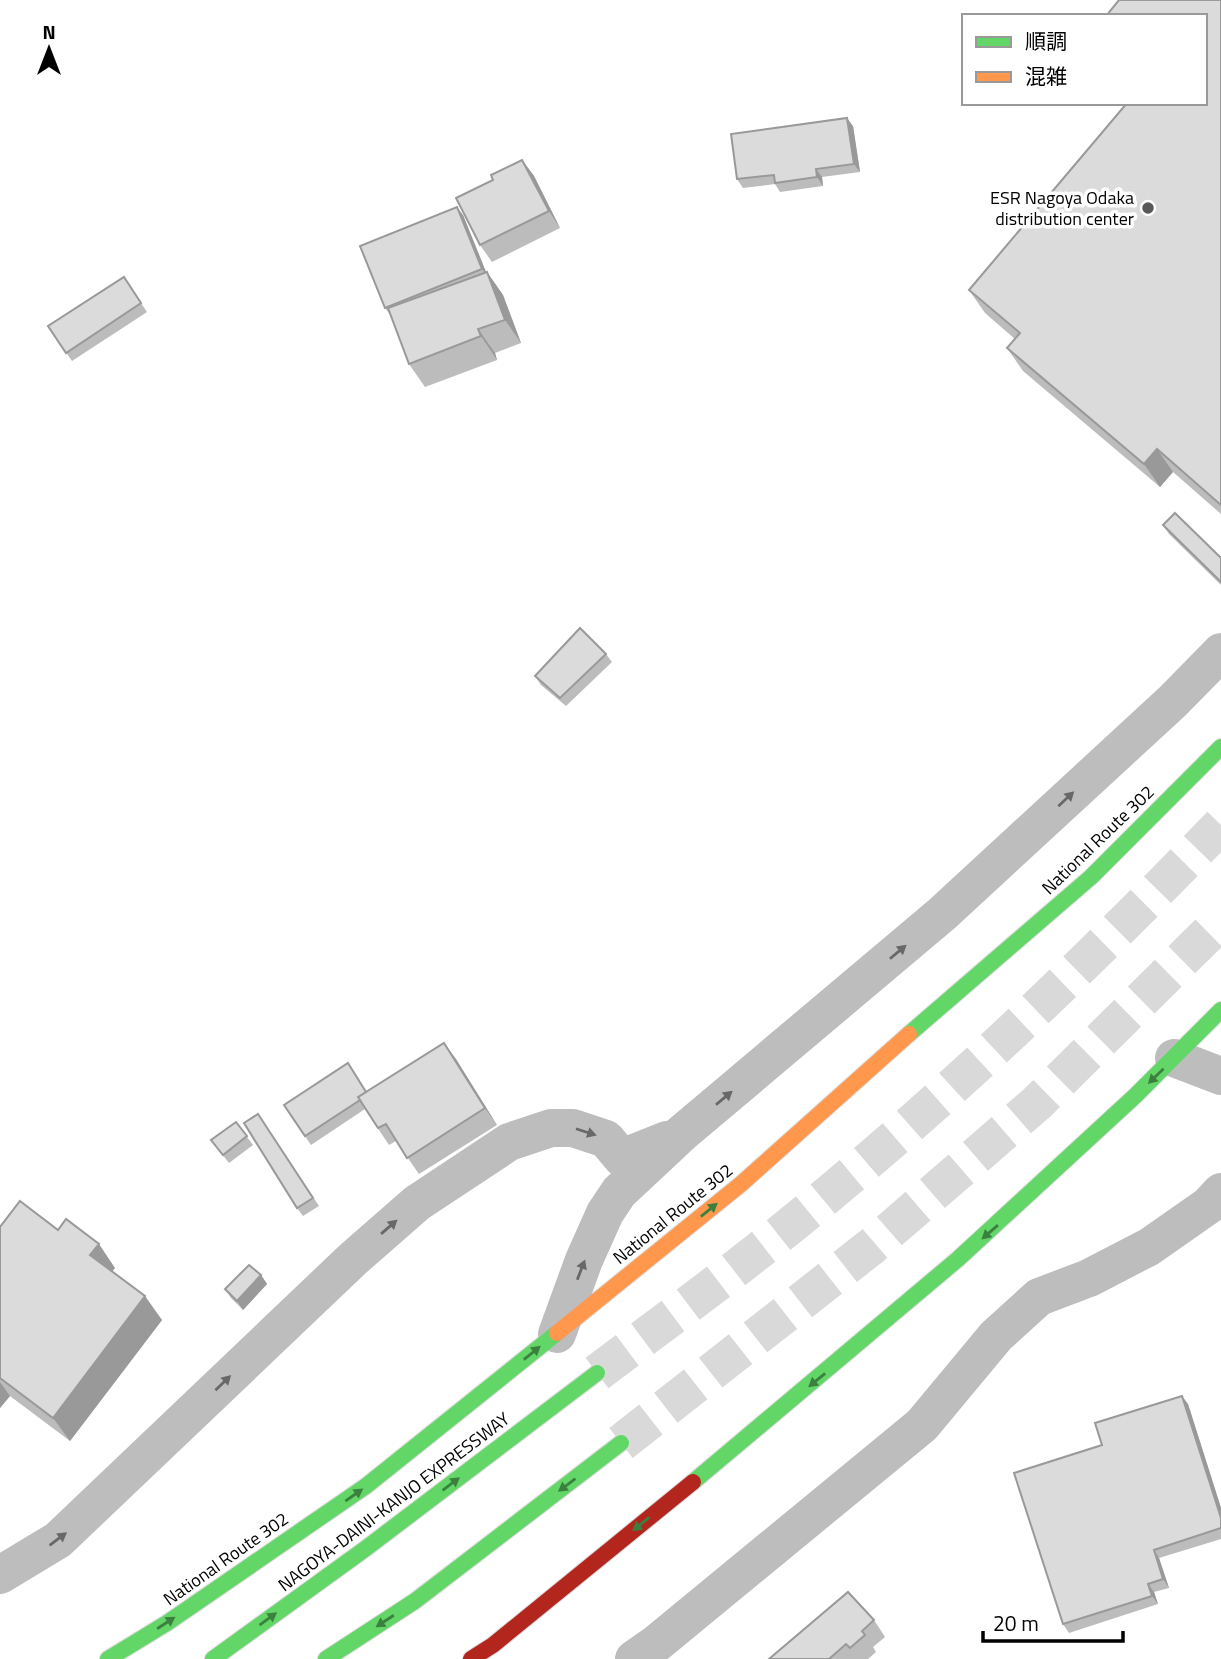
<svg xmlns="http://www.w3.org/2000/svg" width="1221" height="1659" viewBox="0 0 1221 1659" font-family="'Titillium Web','Noto Sans JP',sans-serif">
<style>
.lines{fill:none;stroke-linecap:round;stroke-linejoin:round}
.highway-tunnel{stroke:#d9d9d9;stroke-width:38;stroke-dasharray:38 19;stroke-linecap:butt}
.fast-casing{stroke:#dbdbdb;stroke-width:18}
.slow-casing{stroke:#dbdbdb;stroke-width:18}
.jam-casing{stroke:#dbdbdb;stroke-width:18}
.street{stroke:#bdbdbd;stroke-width:38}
.fast{stroke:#63d668;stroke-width:16}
.slow{stroke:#ff974d;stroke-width:16}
.jam{stroke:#b3261e;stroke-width:16}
.wall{fill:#bcbcbc}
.shaded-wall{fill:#999}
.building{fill:#dbdbdb;stroke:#999;stroke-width:2}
.oneway{fill:#686868}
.oneway2{fill:#3b803e}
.poi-dot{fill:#595959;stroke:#fff;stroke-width:2.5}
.labels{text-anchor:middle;stroke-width:7;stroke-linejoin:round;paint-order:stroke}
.poi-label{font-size:18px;fill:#000;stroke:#fff;text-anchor:end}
.street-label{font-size:18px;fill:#000;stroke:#fff}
</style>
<rect width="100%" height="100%" fill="#fff"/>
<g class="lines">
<!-- highway-tunnel -->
<g class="highway-tunnel">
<path d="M597 1373C667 1320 739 1268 807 1212 954 1092 1089 961 1221 825"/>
<polyline points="621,1443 872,1246 1037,1103 1221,921"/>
</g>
<!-- fast casing -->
<g class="fast-casing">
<g id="fast">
<polyline points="909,1034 1091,877 1221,747"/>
<polyline points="693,1482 958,1259 1135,1096 1221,1010"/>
<polyline points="108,1659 167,1623 366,1486 557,1333"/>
<polyline points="213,1659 365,1549 597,1373"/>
<polyline points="326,1659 415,1601 621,1443"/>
</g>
</g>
<!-- slow casing -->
<g class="slow-casing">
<polyline id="slow" points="557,1333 741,1184 909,1034"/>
</g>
<!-- jam casing -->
<g class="jam-casing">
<polyline id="jam" points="471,1659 493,1645 693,1482"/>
</g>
<!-- street -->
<g class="street">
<polyline points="1174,1058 1221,1076"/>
<polyline points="557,1334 584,1260 605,1213 619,1192 681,1134 942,914 1173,701 1221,652"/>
<polyline points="0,1575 58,1540 353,1259 417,1203 509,1142 551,1128 573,1128 606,1139 622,1158 667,1140"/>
<polyline points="634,1659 657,1643 922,1425 996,1336 1039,1297 1089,1278 1149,1247 1209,1205 1221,1192"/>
</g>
<!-- fast -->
<use href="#fast" class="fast"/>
<!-- slow -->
<use href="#slow" class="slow"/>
<!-- jam -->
<use href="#jam" class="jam"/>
</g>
<!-- wall -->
<g class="wall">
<polygon points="1221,0 1221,514 1173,472 1160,487 1023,371 1007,348 1015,339 985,313 969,290"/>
<polygon points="853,126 860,172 822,177 823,186 780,192 775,184 743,188 737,179"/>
<polygon points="522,160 534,176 560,228 492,262 480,245 493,180"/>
<polygon points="463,215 486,272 487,272 503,295 521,343 495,353 497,360 425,387 409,364 391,316 385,308"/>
<polygon points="124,277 147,312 72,361 48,326"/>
<polygon points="1163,525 1221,558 1221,585 1169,534"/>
<polygon points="606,654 612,662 566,706 541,685 535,676"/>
<polygon points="444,1043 497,1125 419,1174 396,1141 389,1145 365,1109 311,1145 284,1105 367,1092"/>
<polygon points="258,1114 319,1206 303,1216 297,1208"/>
<polygon points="236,1122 253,1145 229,1163 211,1140"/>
<polygon points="0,1227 58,1230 115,1268 112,1271 162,1320 70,1441 10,1396 0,1408"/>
<polygon points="261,1275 267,1284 243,1310 231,1298 225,1289"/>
<polygon points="1188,1404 1221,1508 1221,1539 1159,1558 1169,1588 1154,1592 1158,1604 1069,1633 1063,1624 1102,1445"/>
<polygon points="874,1620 885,1637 873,1647 876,1652 868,1659 769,1659"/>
</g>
<!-- shaded-wall -->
<g class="shaded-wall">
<polygon points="847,118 853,126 860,172 854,164"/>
<polygon points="522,160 534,176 560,228 549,211"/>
<polygon points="816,169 822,177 823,186 817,177"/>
<polygon points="457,207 463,215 488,277 482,269"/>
<polygon points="487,272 503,295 521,343 505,320"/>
<polygon points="478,329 495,353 497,360 481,336"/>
<polygon points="1157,449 1173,472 1160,487 1144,464"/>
<polygon points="444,1043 456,1059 497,1125 485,1108"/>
<polygon points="99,1244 115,1268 107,1278 90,1255"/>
<polygon points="261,1275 267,1284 243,1310 237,1301"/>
<polygon points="145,1296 162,1320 70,1441 53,1418"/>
<polygon points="0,1382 10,1396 0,1408"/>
<polygon points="1182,1396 1188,1404 1221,1508 1221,1518"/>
<polygon points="1154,1550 1159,1558 1169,1588 1163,1579"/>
<polygon points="1148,1584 1154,1592 1158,1604 1152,1596"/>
</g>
<!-- building -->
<g class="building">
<polygon points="1119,0 1221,0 1221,505 1157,449 1144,464 1007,348 1020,333 969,290 1127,103 1205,103 1205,16 1106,16"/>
<polygon points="847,118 854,164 816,169 817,177 775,183 774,175 737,179 731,134"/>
<polygon points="522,160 549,211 480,245 456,198 493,180 491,175"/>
<polygon points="457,207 482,269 385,308 360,246"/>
<polygon points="487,272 505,320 478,329 481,336 409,364 388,308"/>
<polygon points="124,277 141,303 66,353 48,326"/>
<polygon points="1175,513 1221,558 1221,582 1163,525"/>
<polygon points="580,628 606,654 560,698 535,676"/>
<polygon points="444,1043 485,1108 407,1158 386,1124 378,1128 358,1097"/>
<polygon points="348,1063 366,1092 358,1097 360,1100 305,1136 284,1105"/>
<polygon points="258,1114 313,1198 297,1208 244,1123"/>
<polygon points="236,1122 247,1136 223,1155 211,1140"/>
<polygon points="20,1201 58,1230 66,1219 99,1244 90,1255 145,1296 53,1418 0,1378 0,1227"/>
<polygon points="249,1265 261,1275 237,1301 225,1289"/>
<polygon points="1182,1396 1221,1518 1221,1528 1154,1550 1163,1579 1148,1584 1152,1596 1063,1624 1014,1473 1102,1445 1095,1423"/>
<polygon points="848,1592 874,1620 862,1631 865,1635 850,1648 846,1644 829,1659 769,1659"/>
</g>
<!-- one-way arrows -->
<defs><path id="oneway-solid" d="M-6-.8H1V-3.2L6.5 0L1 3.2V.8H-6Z" transform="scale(1.75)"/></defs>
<g class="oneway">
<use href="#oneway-solid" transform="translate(1066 799) rotate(-43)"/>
<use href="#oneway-solid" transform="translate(898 952) rotate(-40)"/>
<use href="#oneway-solid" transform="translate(724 1098) rotate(-40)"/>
<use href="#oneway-solid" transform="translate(586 1132) rotate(18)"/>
<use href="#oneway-solid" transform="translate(389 1227) rotate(-41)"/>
<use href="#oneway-solid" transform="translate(581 1270) rotate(-69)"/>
<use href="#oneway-solid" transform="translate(223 1383) rotate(-44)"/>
<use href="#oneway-solid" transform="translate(58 1539) rotate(-37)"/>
</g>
<g class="oneway2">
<use href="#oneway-solid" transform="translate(1156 1076) rotate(136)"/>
<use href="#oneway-solid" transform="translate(709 1210) rotate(-39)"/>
<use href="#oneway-solid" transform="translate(990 1232) rotate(139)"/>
<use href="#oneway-solid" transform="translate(532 1353) rotate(-39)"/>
<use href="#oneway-solid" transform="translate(817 1380) rotate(141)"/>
<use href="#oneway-solid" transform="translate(451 1484) rotate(-37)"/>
<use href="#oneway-solid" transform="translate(567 1485) rotate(143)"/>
<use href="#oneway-solid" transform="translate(354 1495) rotate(-35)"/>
<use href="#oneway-solid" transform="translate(641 1524) rotate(141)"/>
<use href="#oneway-solid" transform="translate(268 1619) rotate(-36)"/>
<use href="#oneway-solid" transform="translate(385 1621) rotate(147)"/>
<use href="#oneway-solid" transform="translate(166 1623) rotate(-33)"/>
</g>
<!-- markers -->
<circle class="poi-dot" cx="1148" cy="208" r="7"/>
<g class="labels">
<!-- poi labels -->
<g class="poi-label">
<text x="1134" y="204">ESR Nagoya Odaka<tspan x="1134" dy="21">distribution center</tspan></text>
</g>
<!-- street labels -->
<g class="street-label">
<text transform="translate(1098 840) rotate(-44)" y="6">National Route 302</text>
<text transform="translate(673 1214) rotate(-39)" y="6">National Route 302</text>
<text transform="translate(394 1502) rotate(-37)" y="6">NAGOYA-DAINI-KANJO EXPRESSWAY</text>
<text transform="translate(226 1559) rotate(-35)" y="6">National Route 302</text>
</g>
</g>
<!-- legend -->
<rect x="962" y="14" width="245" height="91" fill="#ffffff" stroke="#999999" stroke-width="2"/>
<rect x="976" y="37" width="35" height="10" fill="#63d668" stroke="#999999" stroke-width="2"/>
<text x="1025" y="49" font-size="21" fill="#000000">順調</text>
<rect x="976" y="72" width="35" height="10" fill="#ff974d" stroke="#999999" stroke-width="2"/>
<text x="1025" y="84" font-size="21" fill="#000000">混雑</text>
<!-- north arrow -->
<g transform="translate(49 49)" stroke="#ffffff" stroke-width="5" paint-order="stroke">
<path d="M0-5L12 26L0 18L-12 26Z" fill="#000000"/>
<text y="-10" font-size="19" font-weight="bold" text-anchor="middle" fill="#000000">N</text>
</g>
<!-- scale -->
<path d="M983 1631v10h140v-10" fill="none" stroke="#000000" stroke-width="3.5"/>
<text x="993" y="1631" font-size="21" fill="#000000" stroke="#ffffff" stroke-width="5" paint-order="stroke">20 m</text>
</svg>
